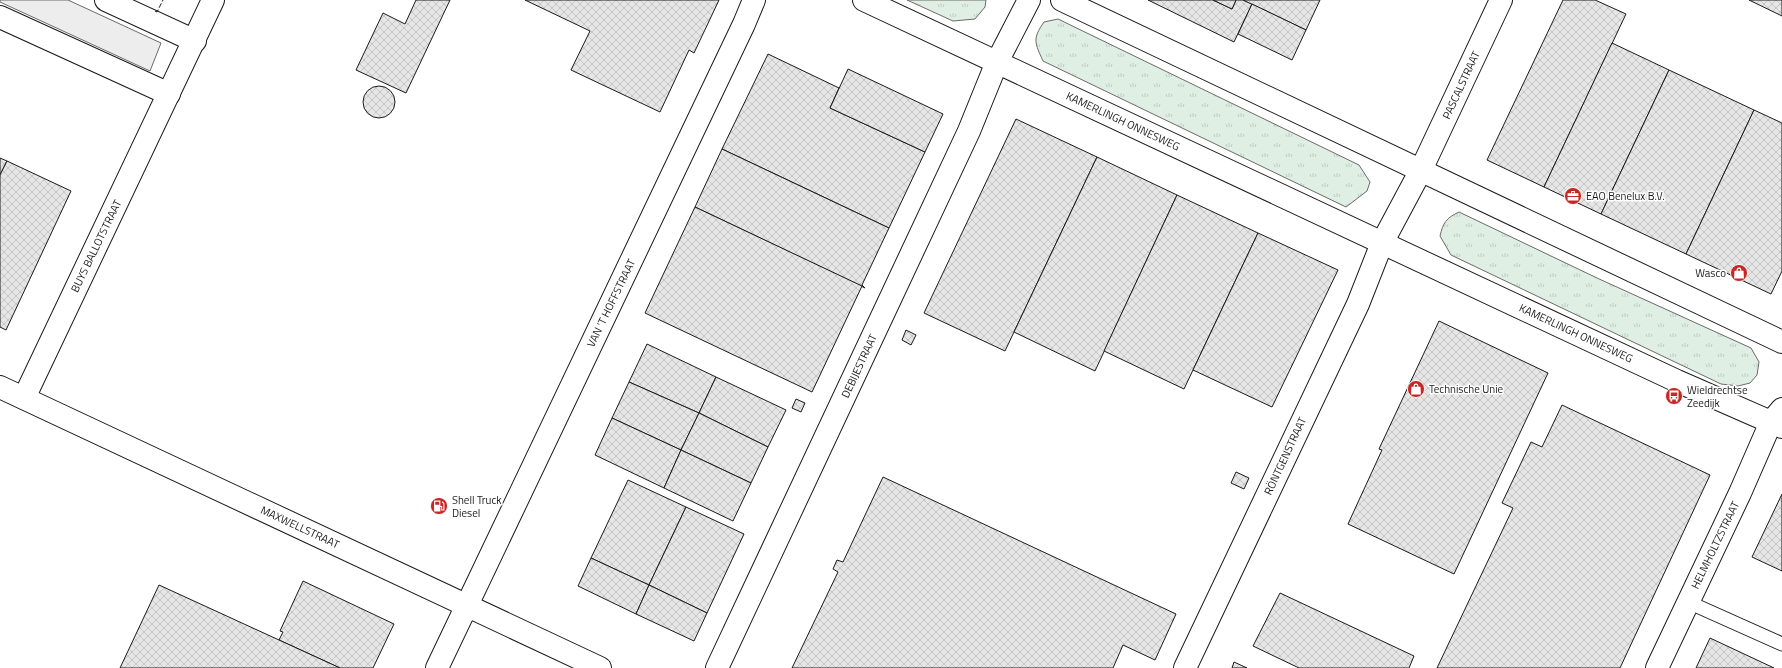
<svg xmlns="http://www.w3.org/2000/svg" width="1782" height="668" viewBox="0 0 1782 668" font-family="'Titillium Web',sans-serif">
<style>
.grass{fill:url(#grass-tufts);stroke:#6a6a6a}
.parking{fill:#ededed;stroke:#6a6a6a}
.building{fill:url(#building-cross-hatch);stroke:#1a1a1a}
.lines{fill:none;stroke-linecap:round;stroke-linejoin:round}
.service-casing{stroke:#1a1a1a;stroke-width:15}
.minor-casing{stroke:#1a1a1a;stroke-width:24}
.tertiary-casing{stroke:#1a1a1a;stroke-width:24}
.service{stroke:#fff;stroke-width:13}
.minor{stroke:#fff;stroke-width:22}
.tertiary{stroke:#fff;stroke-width:22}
.fence{stroke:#1a1a1a;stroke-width:1;stroke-dasharray:5 2;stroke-linecap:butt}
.labels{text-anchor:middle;stroke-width:3;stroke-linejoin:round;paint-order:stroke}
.street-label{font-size:11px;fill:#1a1a1a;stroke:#fff}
.poi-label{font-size:11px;fill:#1a1a1a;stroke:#fff;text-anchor:start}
</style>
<defs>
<pattern id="grass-tufts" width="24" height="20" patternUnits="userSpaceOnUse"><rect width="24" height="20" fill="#e0efe3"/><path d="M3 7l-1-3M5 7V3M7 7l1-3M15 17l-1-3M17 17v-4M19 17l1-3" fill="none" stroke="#c0ccc2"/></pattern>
<pattern id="building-cross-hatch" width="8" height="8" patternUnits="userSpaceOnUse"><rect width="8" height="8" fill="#e6e6e6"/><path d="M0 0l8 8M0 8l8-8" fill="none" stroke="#c5c5c5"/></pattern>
</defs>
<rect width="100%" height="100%" fill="#fff"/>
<!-- grass -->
<g class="grass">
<polygon points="907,0 986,0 985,7 975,19 953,21"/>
<path d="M1058 19 1359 165 1370 182 1367 191 1346 207 1043 61C1035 43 1032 39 1044 22Z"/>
<path d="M1459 212 1597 278 1751 348 1759 362 1757 375 1750 383 1738 386 1721 384 1451 255 1440 236C1443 223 1446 218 1459 212Z"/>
</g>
<!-- parking -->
<polygon class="parking" points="0,0 68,0 161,43 150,71 0,2"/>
<!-- building -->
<g class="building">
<polygon points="416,0 450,0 406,93 356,70 383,13 405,24"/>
<polygon points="525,0 719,0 694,53 689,50 660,112 571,70 590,31"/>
<polygon points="1148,0 1213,0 1232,9 1236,0 1243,0 1252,4 1234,42"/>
<polygon points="1213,0 1236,0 1232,9"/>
<polygon points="1243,0 1320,0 1306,30"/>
<polygon points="1563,0 1595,0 1626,14 1544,187 1487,160"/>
<polygon points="1749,0 1782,0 1782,16"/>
<polygon points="1252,4 1306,30 1292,60 1238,34"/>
<polygon points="1612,43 1669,70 1601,214 1544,187"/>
<polygon points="768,54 839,88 830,108 925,152 889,228 722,149"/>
<polygon points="848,69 943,114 925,152 830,108"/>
<polygon points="1669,70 1754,110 1686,254 1601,214"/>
<circle cx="379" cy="102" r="16"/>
<polygon points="1754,110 1782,123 1782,271 1771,294 1686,254"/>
<polygon points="1016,119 1097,157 1005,351 924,313"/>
<polygon points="722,149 889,228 862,285 865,288 695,207"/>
<polygon points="1097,157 1177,195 1095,371 1014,332"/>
<polygon points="0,158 7,161 0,175"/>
<polygon points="7,161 71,191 6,330 0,327 0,175"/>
<polygon points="1177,195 1258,233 1184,389 1104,351"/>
<polygon points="695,207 862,286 812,392 645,313"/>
<polygon points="1258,233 1338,270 1272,407 1193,370"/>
<polygon points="1439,321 1548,373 1454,574 1348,524 1382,450 1379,449"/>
<polygon points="906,330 916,335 911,345 902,340"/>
<polygon points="647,344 716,377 699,413 629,382"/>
<polygon points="716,377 786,410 768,447 699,413"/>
<polygon points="629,382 699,413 681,450 612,418"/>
<polygon points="796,399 805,403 801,412 792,408"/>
<polygon points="1562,405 1710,475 1620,668 1437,668 1513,508 1502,503 1531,442 1542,447"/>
<polygon points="699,413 768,447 751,483 681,450"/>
<polygon points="612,418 681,450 664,488 595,455"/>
<polygon points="681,450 751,483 733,521 664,488"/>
<polygon points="1236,472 1249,478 1244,489 1231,483"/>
<polygon points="883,477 1176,614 1155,660 1123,645 1113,668 792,668 838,572 833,569 837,560 843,562"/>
<polygon points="628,480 686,507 649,585 591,558"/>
<polygon points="1782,494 1782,571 1752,557"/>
<polygon points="686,507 744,534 707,613 649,585"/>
<polygon points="591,558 649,585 636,614 578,586"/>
<polygon points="303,581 394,624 373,668 340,668 279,640 283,632 280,631"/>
<polygon points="159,585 279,640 340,668 120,668"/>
<polygon points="649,585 707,613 694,641 636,614"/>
<polygon points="1280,593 1414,656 1409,668 1299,668 1253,646"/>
<polygon points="1710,638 1774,668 1696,668"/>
<polygon points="1234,662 1247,668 1232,668"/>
</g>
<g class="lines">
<!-- service casing -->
<g class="service-casing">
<polyline id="service" points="1688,602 1782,644"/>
</g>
<!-- minor casing -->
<g class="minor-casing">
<g id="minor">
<polyline points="106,0 195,41"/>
<polyline points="0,17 169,94"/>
<polyline points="0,387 600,668"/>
<polyline points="24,398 213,0"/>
<polyline points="437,668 744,24 754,0"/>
<polyline points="717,668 969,131 997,62 1029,0"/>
<polyline points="1185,668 1358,304 1382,243 1421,170 1501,0"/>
<polyline points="1657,668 1740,493 1771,422 1782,409"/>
</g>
</g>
<!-- tertiary casing -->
<g class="tertiary-casing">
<g id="tertiary">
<polyline points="864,0 1677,381 1782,427"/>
<polyline points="1062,0 1782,342"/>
</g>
</g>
<!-- service -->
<use href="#service" class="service"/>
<!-- minor -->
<use href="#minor" class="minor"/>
<!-- tertiary -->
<use href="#tertiary" class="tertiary"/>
<!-- fence -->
<polyline class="fence" points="155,11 157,12 163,0"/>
</g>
<!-- icons -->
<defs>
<g id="office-disc" transform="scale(0.9)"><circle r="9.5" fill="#c62828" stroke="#fff"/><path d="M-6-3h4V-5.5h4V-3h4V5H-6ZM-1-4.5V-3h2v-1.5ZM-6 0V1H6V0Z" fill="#fff"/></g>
<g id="shop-disc" transform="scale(0.9)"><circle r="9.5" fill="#c62828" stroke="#fff"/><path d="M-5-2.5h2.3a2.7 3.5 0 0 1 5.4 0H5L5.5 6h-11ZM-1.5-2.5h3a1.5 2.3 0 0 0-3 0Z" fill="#fff"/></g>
<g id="bus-disc" transform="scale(0.9)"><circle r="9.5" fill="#c62828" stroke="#fff"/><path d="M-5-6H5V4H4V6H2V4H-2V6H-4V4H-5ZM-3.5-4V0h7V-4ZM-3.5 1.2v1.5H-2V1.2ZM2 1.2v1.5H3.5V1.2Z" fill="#fff"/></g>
<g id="fuel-disc" transform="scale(0.9)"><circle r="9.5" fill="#c62828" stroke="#fff"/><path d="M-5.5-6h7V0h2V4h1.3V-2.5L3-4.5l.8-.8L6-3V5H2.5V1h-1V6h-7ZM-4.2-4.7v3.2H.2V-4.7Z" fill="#fff"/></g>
</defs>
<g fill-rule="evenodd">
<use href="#office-disc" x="1573" y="196"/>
<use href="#shop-disc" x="1739" y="273"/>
<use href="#shop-disc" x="1416" y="389"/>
<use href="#bus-disc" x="1674" y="396"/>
<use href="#fuel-disc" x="439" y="506"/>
</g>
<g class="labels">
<!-- street labels -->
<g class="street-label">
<text transform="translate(1461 85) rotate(-65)" y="4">PASCALSTRAAT</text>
<text transform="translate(1123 121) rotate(25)" y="4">KAMERLINGH ONNESWEG</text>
<text transform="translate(96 246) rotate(-64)" y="4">BUYS BALLOTSTRAAT</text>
<text transform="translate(611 303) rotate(-64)" y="4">VAN 'T HOFFSTRAAT</text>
<text transform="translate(1576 333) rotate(25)" y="4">KAMERLINGH ONNESWEG</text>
<text transform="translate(859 366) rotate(-65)" y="4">DEBIJESTRAAT</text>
<text transform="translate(1285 456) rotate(-65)" y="4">RÖNTGENSTRAAT</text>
<text transform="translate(300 527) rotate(25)" y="4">MAXWELLSTRAAT</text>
<text transform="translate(1715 545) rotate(-64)" y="4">HELMHOLTZSTRAAT</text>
</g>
<!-- poi labels -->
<g class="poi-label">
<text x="1586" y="200">EAO Benelux B.V.</text>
<text x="1726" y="277" text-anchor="end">Wasco</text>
<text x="1429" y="393">Technische Unie</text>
<text x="1687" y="394">Wieldrechtse<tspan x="1687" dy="13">Zeedijk</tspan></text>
<text x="452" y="504">Shell Truck<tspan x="452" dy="13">Diesel</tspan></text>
</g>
</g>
</svg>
